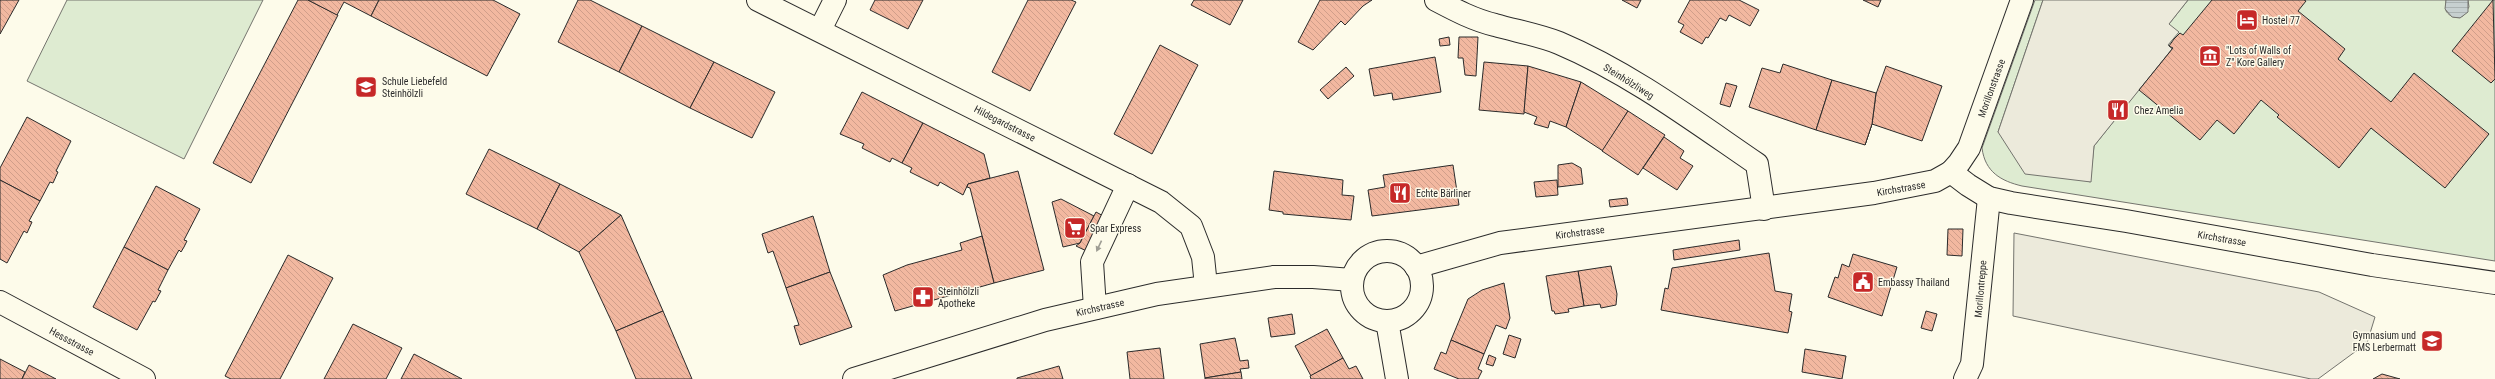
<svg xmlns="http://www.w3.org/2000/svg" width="2495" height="379" viewBox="0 0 2495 379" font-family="'Roboto Condensed',sans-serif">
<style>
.park{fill:#deebd1;stroke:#74746e}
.parking{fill:#eceadb;stroke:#74746e}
.water{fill:url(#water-rules);stroke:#74746e}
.building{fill:url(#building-back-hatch);stroke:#2b2b2b}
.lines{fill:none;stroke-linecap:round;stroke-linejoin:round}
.minor-casing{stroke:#2b2b2b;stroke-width:24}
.minor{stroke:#fdfbea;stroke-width:22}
.oneway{fill:#9e9d94}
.labels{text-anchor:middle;stroke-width:3;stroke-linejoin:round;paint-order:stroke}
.poi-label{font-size:10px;fill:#2b2b2b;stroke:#fdfbea;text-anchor:start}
.street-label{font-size:10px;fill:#2b2b2b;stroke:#fdfbea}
</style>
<defs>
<pattern id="water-rules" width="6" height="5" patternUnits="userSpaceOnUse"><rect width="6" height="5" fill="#c7d0d0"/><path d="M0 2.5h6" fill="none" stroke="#abb3b3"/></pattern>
<pattern id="building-back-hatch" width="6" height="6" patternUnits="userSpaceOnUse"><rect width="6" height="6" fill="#f2b8a0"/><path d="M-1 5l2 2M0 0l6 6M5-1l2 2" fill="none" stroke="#d09e8a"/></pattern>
</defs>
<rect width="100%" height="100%" fill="#fdfbea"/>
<!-- park -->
<g class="park">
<polygon points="67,0 263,0 184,159 27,81"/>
<path d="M2035 0H2043L1998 132 2090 182 2094 146 2172 48 2168 46 2169 24 2188 0H2446V11C2450 17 2456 19 2463 16L2469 7 2468 0H2495V261L2022 186C2001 181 1985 172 1982 148Z"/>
</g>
<!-- parking -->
<g class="parking">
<polygon points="2043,0 2188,0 2169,24 2179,32 2168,45 2172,49 2094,146 2091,182 2025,174 1998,132"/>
<polygon points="2014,233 2319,292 2375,317 2367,343 2318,379 2311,379 2013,316"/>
</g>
<!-- water -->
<polygon class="water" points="2446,0 2468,0 2468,12 2460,18 2452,17 2445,9"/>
<!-- building -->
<g class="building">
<polygon points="0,0 19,0 0,34"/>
<polygon points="298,0 308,0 338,15 251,183 213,163"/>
<polygon points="308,0 379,0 371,16 344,2 337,15"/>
<polygon points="379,0 493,0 520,14 487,76 371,16"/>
<polygon points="578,0 590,0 642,26 619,72 558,42"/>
<polygon points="875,0 923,0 908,29 870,10"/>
<polygon points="1028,0 1071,0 1076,2 1030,91 992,72"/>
<polygon points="1194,0 1243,0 1230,25 1191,5"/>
<polygon points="1320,0 1372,0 1363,6 1345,25 1341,21 1313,50 1298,42"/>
<polygon points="1622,0 1641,0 1637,8"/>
<polygon points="1690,0 1739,0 1759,10 1750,26 1729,15 1726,21 1720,18 1708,38 1706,37 1702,44 1680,32 1684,25 1678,22"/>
<polygon points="1863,0 1881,0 1878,7"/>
<polygon points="2212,0 2304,0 2306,1 2298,11 2345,49 2338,59 2391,102 2414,73 2489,134 2445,188 2371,128 2339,168 2277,117 2279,115 2261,100 2234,134 2217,120 2200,140 2139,90 2173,48 2169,46 2174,39 2180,33 2183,35"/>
<polygon points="2493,0 2495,79 2491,83 2452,51"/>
<polygon points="642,26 714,62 690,108 619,72"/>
<polygon points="1449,37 1450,45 1440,46 1439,39"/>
<polygon points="1459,37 1478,37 1476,76 1465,75 1463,58 1458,58"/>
<polygon points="1160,45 1198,65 1152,154 1114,134"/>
<polygon points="1435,57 1441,92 1393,100 1392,93 1374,96 1369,69"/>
<polygon points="714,62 775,92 752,138 690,108"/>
<polygon points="1484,62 1528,66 1524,114 1479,110"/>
<polygon points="1783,64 1832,80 1816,130 1749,107 1762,68 1780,73"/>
<polygon points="1528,66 1581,82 1566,127 1550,121 1548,128 1534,124 1537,117 1524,112"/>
<polygon points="1886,66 1942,86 1922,141 1872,124 1865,145 1872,124 1876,94"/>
<polygon points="1346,67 1354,76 1328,99 1320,90"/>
<polygon points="1832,80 1876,93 1872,124 1865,145 1816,130"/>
<polygon points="1581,82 1628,111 1603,151 1566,127"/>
<polygon points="1726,83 1737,86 1730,107 1720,104"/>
<polygon points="862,92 923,123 902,163 892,158 890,162 862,148 864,144 840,134"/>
<polygon points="1628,111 1665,135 1638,175 1602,151"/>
<polygon points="27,117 71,141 56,171 58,172 53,183 50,182 40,201 0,180 0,168"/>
<polygon points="923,123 984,154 990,178 968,184 963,195 940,182 938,186 910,172 912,168 902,163"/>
<polygon points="1664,137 1684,151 1680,158 1693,166 1677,190 1643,168"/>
<polygon points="489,149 560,184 537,229 466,194"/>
<polygon points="1572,163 1581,168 1583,184 1558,187 1558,165"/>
<polygon points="1453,165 1459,205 1372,216 1368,190 1385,187 1383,175"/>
<polygon points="1018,171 1044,270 994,283 970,188 967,187 968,184"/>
<polygon points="1274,171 1343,180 1342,195 1354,196 1351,220 1283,214 1283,212 1269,210"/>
<polygon points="0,180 40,201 29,221 32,222 27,233 24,231 7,263 0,259"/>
<polygon points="1557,180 1558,195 1536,197 1534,182"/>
<polygon points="560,184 621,215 579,252 537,229"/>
<polygon points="156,186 200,209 184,240 187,241 184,247 181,252 179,250 168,270 124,247"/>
<polygon points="1627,198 1628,205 1610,207 1609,200"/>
<polygon points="1061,199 1094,216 1080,243 1063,247 1052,202"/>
<polygon points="1096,212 1107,218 1097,256 1076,246 1080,243"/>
<polygon points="621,215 663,311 616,331 579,252"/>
<polygon points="813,216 830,272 786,288 773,251 768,253 762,234"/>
<polygon points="1948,229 1963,229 1962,256 1947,255"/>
<polygon points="982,236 994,283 895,311 883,275 907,265 962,250 960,243"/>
<polygon points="1739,240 1740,250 1674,260 1673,250"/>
<polygon points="124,247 168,270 158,290 161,291 155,302 153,301 137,330 93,307"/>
<polygon points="1769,253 1775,291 1792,294 1789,311 1792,312 1788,333 1661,310 1665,288 1668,289 1672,268"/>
<polygon points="1853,254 1897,267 1882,316 1828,297 1835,277 1838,278 1842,264 1849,267"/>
<polygon points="288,255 333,278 280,379 231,379 225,376"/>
<polygon points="1611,266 1617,294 1616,305 1601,308 1600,304 1584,306 1578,271"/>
<polygon points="1578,271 1584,306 1568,309 1569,312 1555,314 1554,311 1552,311 1546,276"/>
<polygon points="830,272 852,327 800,345 794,326 799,325 786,288"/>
<polygon points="1504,283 1510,318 1506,329 1496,325 1484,354 1451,340 1468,299 1482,290"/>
<polygon points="663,311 692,379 636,379 616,331"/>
<polygon points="1926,311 1937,314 1932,331 1921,328"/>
<polygon points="1292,314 1295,334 1271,337 1268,318"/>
<polygon points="353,324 402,348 386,379 324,379"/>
<polygon points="1327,329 1343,358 1311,376 1295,346"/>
<polygon points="1509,335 1521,339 1515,358 1503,354"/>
<polygon points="1235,338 1240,361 1248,360 1249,368 1240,369 1241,372 1205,378 1200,344"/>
<polygon points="1451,340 1484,354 1478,369 1482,371 1478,379 1459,379 1434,369 1441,352 1446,354"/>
<polygon points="1160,348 1164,379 1130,379 1127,352"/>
<polygon points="1805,349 1846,356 1842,379 1802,372"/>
<polygon points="414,354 462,379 401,379"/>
<polygon points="1489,355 1496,358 1493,366 1486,364"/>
<polygon points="1343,358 1349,369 1356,366 1363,379 1311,379 1310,376"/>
<polygon points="0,359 25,372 22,379 0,379"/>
<polygon points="29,365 56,379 22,379"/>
<polygon points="1059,366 1063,379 1017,379 1017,378"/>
<polygon points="1241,372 1242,379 1205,379 1205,378"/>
<polygon points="2382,374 2400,379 2373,379"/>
</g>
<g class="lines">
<!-- minor casing -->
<g class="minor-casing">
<g id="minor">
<polyline points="758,0 1161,202 1191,226 1203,257 1206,286"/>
<path d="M1436 0C1455 10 1474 20 1495 25 1516 31 1539 35 1559 43 1630 73 1694 121 1757 164L1764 209"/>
<polyline points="820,30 835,0"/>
<polyline points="1951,172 1968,185 1989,198 2011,203 2126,221 2372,265 2495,283"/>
<circle cx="1387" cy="286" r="35"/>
<polyline points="1416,267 1500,243 1874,193 1935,181 1951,172 1959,163 1969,148 2022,0"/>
<polyline points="0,302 144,379"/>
<polyline points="1095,308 1092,262 1128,185"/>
<polyline points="1387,321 1397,379"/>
<polyline points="854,379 1045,320 1157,294 1274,277 1313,277 1352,280"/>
<polyline points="1965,379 1972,364 1989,198"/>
</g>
</g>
<!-- minor -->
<use href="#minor" class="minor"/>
</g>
<!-- one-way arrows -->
<defs><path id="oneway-solid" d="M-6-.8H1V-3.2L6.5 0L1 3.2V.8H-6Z"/></defs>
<use class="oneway" href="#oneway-solid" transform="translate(1099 246) rotate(115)"/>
<!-- icons -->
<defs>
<g id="hotel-square" transform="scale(1.15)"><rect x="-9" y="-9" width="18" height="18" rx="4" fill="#c62828" stroke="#fdfbea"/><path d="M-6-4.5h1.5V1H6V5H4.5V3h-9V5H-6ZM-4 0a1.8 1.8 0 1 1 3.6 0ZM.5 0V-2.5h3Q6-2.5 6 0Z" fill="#fff"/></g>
<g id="museum-square" transform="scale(1.15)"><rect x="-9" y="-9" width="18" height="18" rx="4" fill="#c62828" stroke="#fdfbea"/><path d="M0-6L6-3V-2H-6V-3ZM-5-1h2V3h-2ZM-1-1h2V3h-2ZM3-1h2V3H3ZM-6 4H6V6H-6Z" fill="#fff"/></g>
<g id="school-square" transform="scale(1.15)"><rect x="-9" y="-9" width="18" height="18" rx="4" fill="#c62828" stroke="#fdfbea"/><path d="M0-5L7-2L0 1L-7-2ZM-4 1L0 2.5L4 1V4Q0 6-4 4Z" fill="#fff"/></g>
<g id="restaurant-square" transform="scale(1.15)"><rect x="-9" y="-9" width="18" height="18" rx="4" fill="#c62828" stroke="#fdfbea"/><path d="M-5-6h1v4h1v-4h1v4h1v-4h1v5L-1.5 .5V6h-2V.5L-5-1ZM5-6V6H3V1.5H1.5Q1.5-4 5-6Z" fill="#fff"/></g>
<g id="supermarket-square" transform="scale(1.15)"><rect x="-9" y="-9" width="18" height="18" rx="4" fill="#c62828" stroke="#fdfbea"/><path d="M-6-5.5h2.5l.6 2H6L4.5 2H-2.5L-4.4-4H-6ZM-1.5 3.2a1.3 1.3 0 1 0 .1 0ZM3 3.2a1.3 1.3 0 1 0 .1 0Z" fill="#fff"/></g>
<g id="civic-square" transform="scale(1.15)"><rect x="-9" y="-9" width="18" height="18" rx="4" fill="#c62828" stroke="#fdfbea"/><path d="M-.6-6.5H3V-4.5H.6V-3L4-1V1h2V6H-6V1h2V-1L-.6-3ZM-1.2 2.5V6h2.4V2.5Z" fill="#fff"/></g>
<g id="pharmacy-square" transform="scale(1.15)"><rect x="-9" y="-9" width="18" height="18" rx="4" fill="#c62828" stroke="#fdfbea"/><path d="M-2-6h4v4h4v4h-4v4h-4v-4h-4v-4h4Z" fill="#fff"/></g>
</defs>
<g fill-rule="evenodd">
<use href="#hotel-square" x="2247" y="20"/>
<use href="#museum-square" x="2210" y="56"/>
<use href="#school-square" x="366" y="87"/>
<use href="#restaurant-square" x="2118" y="110"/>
<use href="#restaurant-square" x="1400" y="193"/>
<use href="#supermarket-square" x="1075" y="228"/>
<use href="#civic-square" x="1863" y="282"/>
<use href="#pharmacy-square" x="923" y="297"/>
<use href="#school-square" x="2432" y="341"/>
</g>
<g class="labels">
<!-- poi labels -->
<g class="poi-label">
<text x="2262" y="24">Hostel 77</text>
<text x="2226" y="54">"Lots of Walls of<tspan x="2226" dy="12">Z" Kore Gallery</tspan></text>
<text x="382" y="85">Schule Liebefeld<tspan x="382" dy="12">Steinhölzli</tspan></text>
<text x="2134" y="114">Chez Amelia</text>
<text x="1416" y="197">Echte Bärliner</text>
<text x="1090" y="232">Spar Express</text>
<text x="1878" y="286">Embassy Thailand</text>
<text x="938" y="295">Steinhölzli<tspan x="938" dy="12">Apotheke</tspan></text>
<text x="2416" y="339" text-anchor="end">Gymnasium und<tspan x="2416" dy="12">FMS Lerbermatt</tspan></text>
</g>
<!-- street labels -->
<g class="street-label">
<text transform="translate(1629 81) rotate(32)" y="4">Steinhölzliweg</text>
<text transform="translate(1991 88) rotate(-70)" y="4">Morillonstrasse</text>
<text transform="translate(1005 123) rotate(27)" y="4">Hildegardstrasse</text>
<text transform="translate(1901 188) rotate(-10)" y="4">Kirchstrasse</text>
<text transform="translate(1580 232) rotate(-7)" y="4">Kirchstrasse</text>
<text transform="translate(2222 238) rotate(10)" y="4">Kirchstrasse</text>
<text transform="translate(1980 289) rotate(-85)" y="4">Morillontreppe</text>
<text transform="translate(1100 307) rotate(-13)" y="4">Kirchstrasse</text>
<text transform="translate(72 341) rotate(28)" y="4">Hessstrasse</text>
</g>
</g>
</svg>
